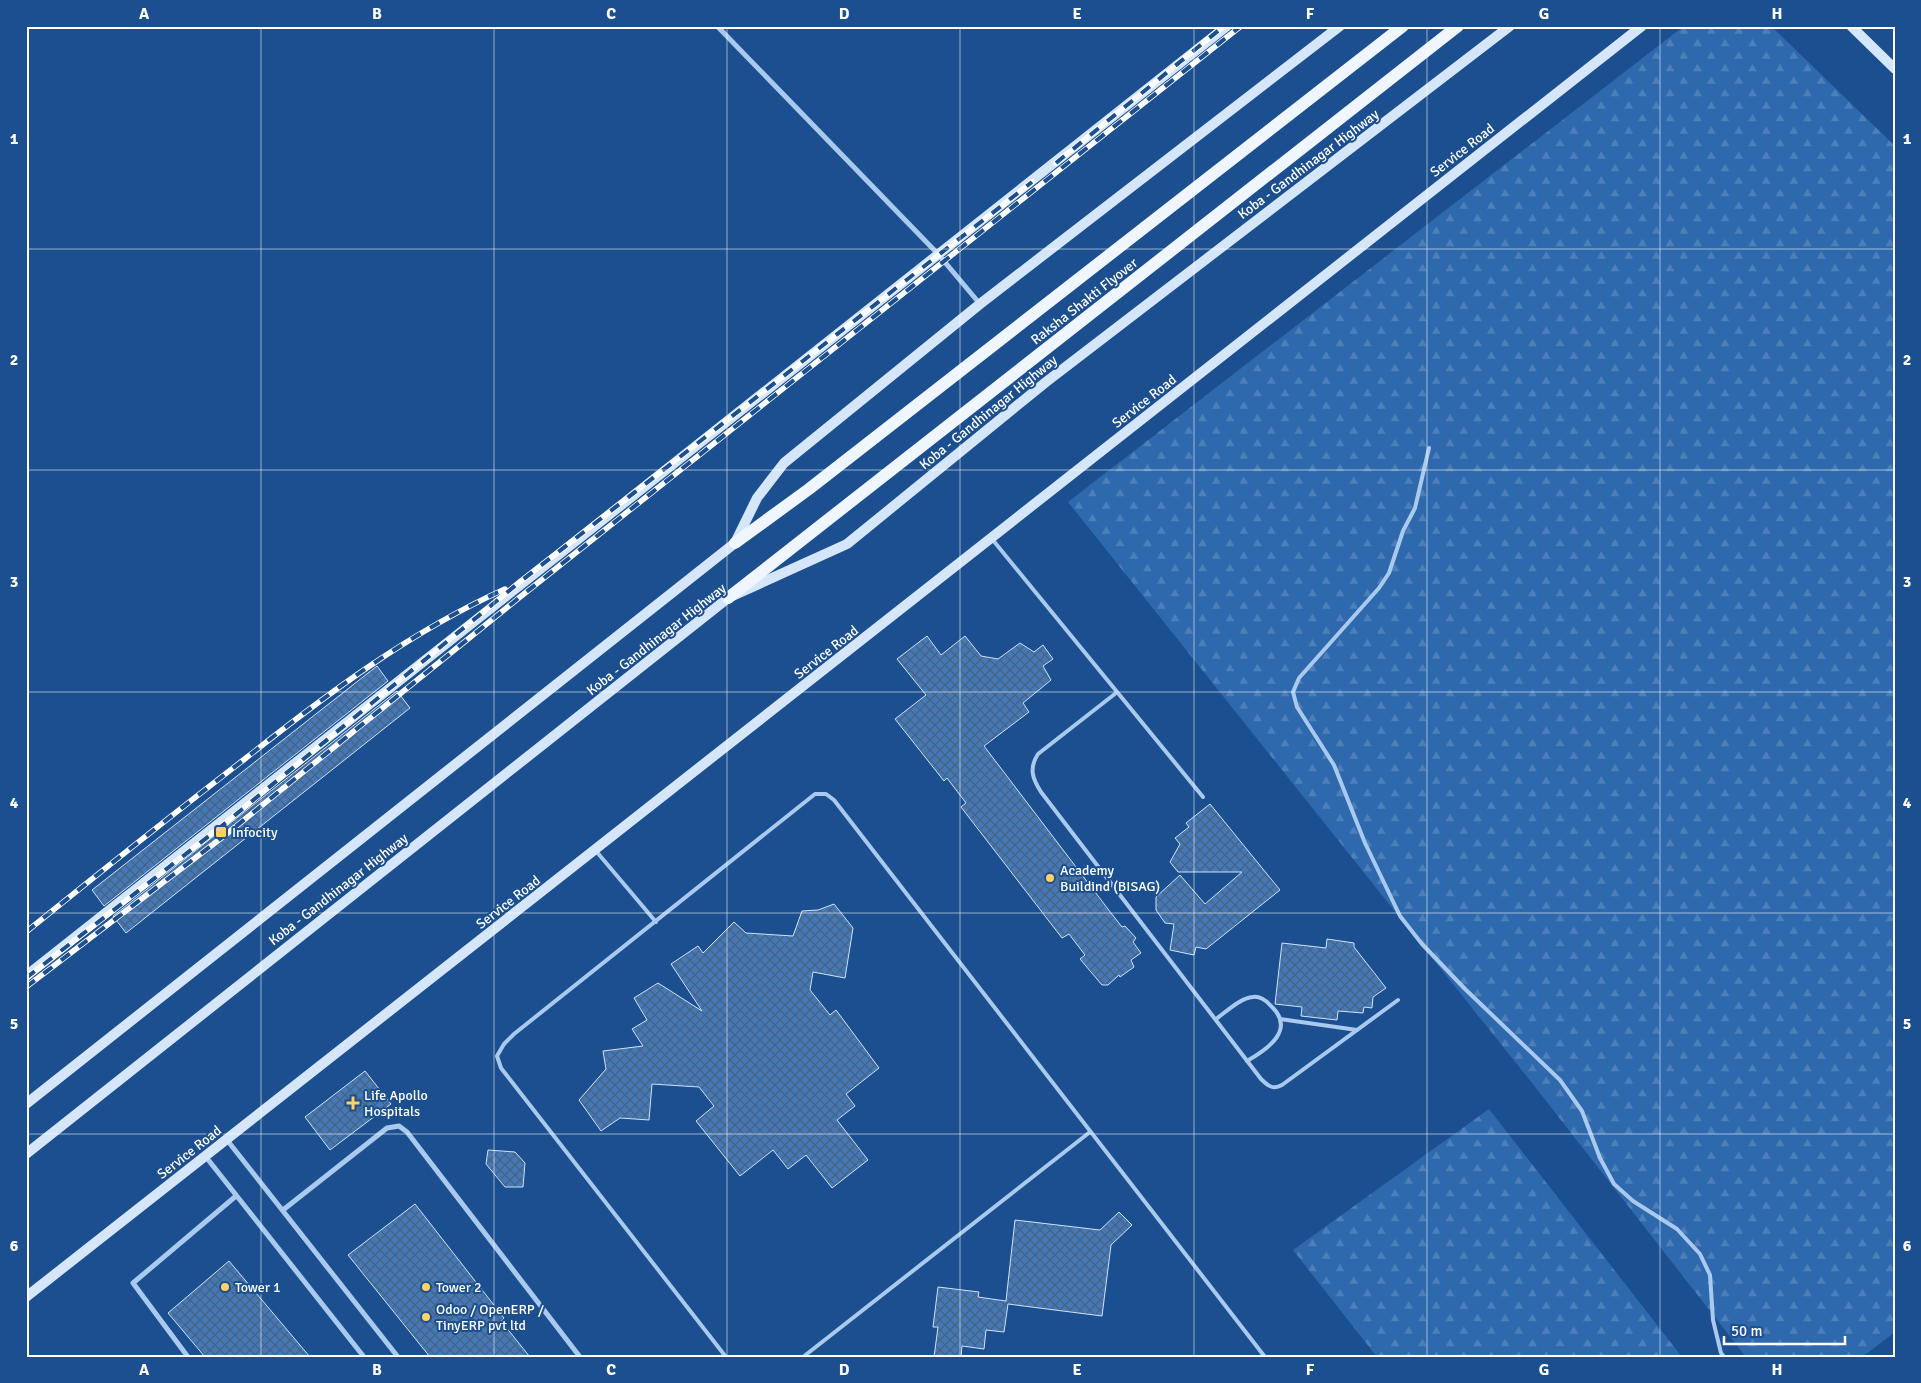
<svg xmlns="http://www.w3.org/2000/svg" width="1921" height="1383" viewBox="0 0 1921 1383" font-family="Signika,sans-serif">
<style>
.forest{fill:url(#forest-firs)}
.building{fill:url(#building-cross-hatch);stroke:#cfe3fa}
.lines{fill:none;stroke-linecap:round;stroke-linejoin:round}
.lane{stroke:#a9c9ee;stroke-width:4}
.street{stroke:#a9c9ee;stroke-width:5}
.secondary{stroke:#d6e6fa;stroke-width:10}
.primary{stroke:#f0f6ff;stroke-width:12}
.rail-casing{stroke:#fff;stroke-width:5.5}
.rail{stroke:#1b4f8f;stroke-width:4;stroke-dasharray:11;stroke-linecap:butt}
.grid{fill:none;stroke:#fff;stroke-width:1;stroke-opacity:0.55}
.poi-dot{fill:#ffd166;stroke:#1b4f8f;stroke-width:2}
.labels{text-anchor:middle;stroke-width:4;stroke-linejoin:round;paint-order:stroke}
.street-label{font-size:14px;fill:#fff;stroke:#1b4f8f}
.poi-label{font-size:14px;fill:#fff;stroke:#1b4f8f;text-anchor:start}
.neatline{fill:none;stroke:#fff;stroke-width:2}
.grid-label{font-size:16px;text-anchor:middle;font-weight:bold;fill:#fff}
</style>
<defs>
<pattern id="forest-firs" width="22" height="20" patternUnits="userSpaceOnUse" patternTransform="scale(1.25)"><rect width="22" height="20" fill="#2e69ad"/><path d="M5 1l3.5 6h-7zM16 11l3.5 6h-7z" fill="#4d80b9"/></pattern>
<pattern id="building-cross-hatch" width="8" height="8" patternUnits="userSpaceOnUse" patternTransform="scale(1.25)"><rect width="8" height="8" fill="#4478b7"/><path d="M0 0l8 8M0 8l8-8" fill="none" stroke="#486282"/></pattern>
</defs>
<rect width="100%" height="100%" fill="#1b4f8f"/>
<!-- forest -->
<g class="forest">
<polygon points="1684,26 1771,26 1895,146 1895,1332 1862,1357 1746,1357 1532,1083 1068,502"/>
<polygon points="1489,1109 1682,1357 1377,1357 1293,1250"/>
</g>
<!-- building -->
<g class="building">
<polygon points="927,636 941,655 965,636 981,656 998,659 1020,643 1034,652 1043,645 1053,659 1043,666 1051,680 1023,703 1029,712 984,746 1111,913 1122,927 1125,926 1136,938 1133,942 1141,953 1131,960 1134,967 1120,977 1119,975 1108,985 1102,985 1080,959 1085,955 1069,934 1062,938 961,807 966,803 947,778 944,781 895,719 926,695 897,659"/>
<polygon points="377,666 388,681 104,906 92,890"/>
<polygon points="397,691 410,708 126,933 113,916"/>
<polygon points="1210,804 1280,890 1206,949 1196,947 1194,955 1170,950 1174,924 1165,923 1156,910 1156,897 1180,875 1205,904 1242,872 1178,872 1170,862 1180,844 1175,838 1189,827 1186,823"/>
<polygon points="834,904 853,928 845,978 813,972 810,990 830,1015 836,1010 879,1068 846,1094 855,1106 837,1120 868,1160 832,1188 806,1155 788,1169 773,1150 740,1176 696,1121 714,1106 699,1087 652,1084 649,1120 620,1118 601,1131 579,1100 606,1069 603,1051 643,1046 632,1029 647,1020 634,998 658,983 702,1011 671,964 698,946 703,953 734,922 746,933 793,936 802,911 818,910"/>
<polygon points="1327,939 1354,943 1354,947 1386,988 1373,997 1372,1008 1364,1007 1363,1013 1338,1011 1337,1020 1301,1016 1302,1007 1275,1004 1282,943 1326,948"/>
<polygon points="365,1071 391,1104 330,1150 305,1117"/>
<polygon points="488,1150 515,1152 525,1163 523,1187 505,1187 486,1164"/>
<polygon points="415,1204 504,1318 501,1321 530,1357 430,1357 348,1255"/>
<polygon points="1119,1212 1132,1225 1111,1245 1102,1316 1008,1304 1004,1332 986,1330 984,1349 962,1346 961,1357 934,1357 938,1327 933,1327 938,1287 979,1292 978,1297 1006,1301 1015,1220 1100,1230"/>
<polygon points="229,1261 310,1357 205,1357 168,1313"/>
</g>
<g class="lines">
<!-- lane -->
<g class="lane">
<polyline points="1429,448 1415,508 1403,531 1389,573 1379,588 1299,678 1293,692 1297,707 1334,765 1365,843 1400,916 1422,944 1465,989 1560,1080 1582,1111 1600,1158 1614,1184 1633,1201 1677,1229 1700,1254 1710,1275 1713,1320 1721,1353 1724,1357"/>
<polyline points="992,539 1203,797"/>
<path d="M1116 693 1038 754C1029 768 1032 778 1041 792L1261 1079C1268 1086 1273 1090 1282 1085L1398 1000"/>
<polyline points="596,851 656,922"/>
<path d="M1216 1019C1226 1012 1240 998 1253 997 1259 996 1266 1000 1270 1005 1297 1029 1268 1049 1247 1061"/>
<polyline points="1280,1019 1357,1030"/>
<polyline points="726,1357 501,1068 497,1056 504,1044 514,1034 815,794 826,794 834,800 1265,1357"/>
<polyline points="803,1357 1090,1132"/>
</g>
<!-- street -->
<g class="street">
<polyline points="717,26 938,254 980,304"/>
<polyline points="227,1140 398,1357"/>
<polyline points="206,1157 364,1357"/>
<polyline points="283,1210 387,1128 399,1126 407,1132 580,1357"/>
<polyline points="188,1357 133,1283 236,1196"/>
</g>
<!-- secondary -->
<g class="secondary">
<polyline points="1851,26 1895,69"/>
<polyline points="26,976 1227,26"/>
<polyline points="26,1104 735,543 757,498 784,463 980,304 1340,26"/>
<polyline points="26,1154 728,598 847,544 1046,382 1510,26"/>
<polyline points="26,1297 1642,26"/>
</g>
<!-- primary -->
<g class="primary">
<polyline points="735,543 809,489 1403,26"/>
<polyline points="728,598 1458,26"/>
</g>
<!-- rail casing -->
<g class="rail-casing">
<g id="rail">
<polyline points="1056,163 1224,26"/>
<path d="M26 932C99 873 172 815 246 758 327 694 410 632 505 589"/>
<polyline points="26,978 218,829 521,581 1032,182"/>
<polyline points="26,987 224,836 525,593 1241,26"/>
</g>
</g>
<!-- rail -->
<use href="#rail" class="rail"/>
</g>
<!-- grid -->
<path class="grid" d="M261 26V1357M494 26V1357M727 26V1357M960 26V1357M1194 26V1357M1427 26V1357M1660 26V1357M26 249H1895M26 470H1895M26 692H1895M26 913H1895M26 1134H1895"/>
<!-- markers -->
<g class="poi-dot">
<rect x="215" y="826" width="12" height="12" rx="2.5"/>
<circle cx="1050" cy="878" r="5"/>
<path d="M350.5 1095.5h5v5h5v5h-5v5h-5v-5h-5v-5h5z"/>
<circle cx="225" cy="1287" r="5"/>
<circle cx="426" cy="1287" r="5"/>
<circle cx="426" cy="1317" r="5"/>
</g>
<g class="labels">
<!-- street labels -->
<g class="street-label">
<text transform="translate(1462 150) rotate(-38)" y="5">Service Road</text>
<text transform="translate(1308 164) rotate(-37)" y="5">Koba - Gandhinagar Highway</text>
<text transform="translate(1084 301) rotate(-38)" y="5">Raksha Shakti Flyover</text>
<text transform="translate(1144 401) rotate(-38)" y="5">Service Road</text>
<text transform="translate(988 412) rotate(-39)" y="5">Koba - Gandhinagar Highway</text>
<text transform="translate(656 639) rotate(-38)" y="5">Koba - Gandhinagar Highway</text>
<text transform="translate(826 652) rotate(-38)" y="5">Service Road</text>
<text transform="translate(338 889) rotate(-38)" y="5">Koba - Gandhinagar Highway</text>
<text transform="translate(508 902) rotate(-38)" y="5">Service Road</text>
<text transform="translate(189 1152) rotate(-38)" y="5">Service Road</text>
</g>
<!-- poi labels -->
<g class="poi-label">
<text x="232" y="837">Infocity</text>
<text x="1060" y="875">Academy<tspan x="1060" dy="16">Buildind (BISAG)</tspan></text>
<text x="364" y="1100">Life Apollo<tspan x="364" dy="16">Hospitals</tspan></text>
<text x="235" y="1292">Tower 1</text>
<text x="436" y="1292">Tower 2</text>
<text x="436" y="1314">Odoo / OpenERP /<tspan x="436" dy="16">TinyERP pvt ltd</tspan></text>
</g>
</g>
<!-- border -->
<rect width="1921" height="1383" fill="none" stroke="#1b4f8f" stroke-width="55"/>
<!-- scale -->
<path d="M1724 1336v8h121v-8" fill="none" stroke="#ffffff" stroke-width="2.5"/>
<text x="1731" y="1336" font-size="15" fill="#ffffff" stroke="#1b4f8f" stroke-width="4" paint-order="stroke">50 m</text>
<rect x="28" y="28" width="1866" height="1328" class="neatline"/>
<g class="grid-label">
<text x="144" y="19">A</text>
<text x="377" y="19">B</text>
<text x="611" y="19">C</text>
<text x="844" y="19">D</text>
<text x="1077" y="19">E</text>
<text x="1310" y="19">F</text>
<text x="1544" y="19">G</text>
<text x="1777" y="19">H</text>
<text x="14" y="144">1</text>
<text x="1907" y="144">1</text>
<text x="14" y="365">2</text>
<text x="1907" y="365">2</text>
<text x="14" y="587">3</text>
<text x="1907" y="587">3</text>
<text x="14" y="808">4</text>
<text x="1907" y="808">4</text>
<text x="14" y="1029">5</text>
<text x="1907" y="1029">5</text>
<text x="14" y="1251">6</text>
<text x="1907" y="1251">6</text>
<text x="144" y="1375">A</text>
<text x="377" y="1375">B</text>
<text x="611" y="1375">C</text>
<text x="844" y="1375">D</text>
<text x="1077" y="1375">E</text>
<text x="1310" y="1375">F</text>
<text x="1544" y="1375">G</text>
<text x="1777" y="1375">H</text>
</g>
</svg>
